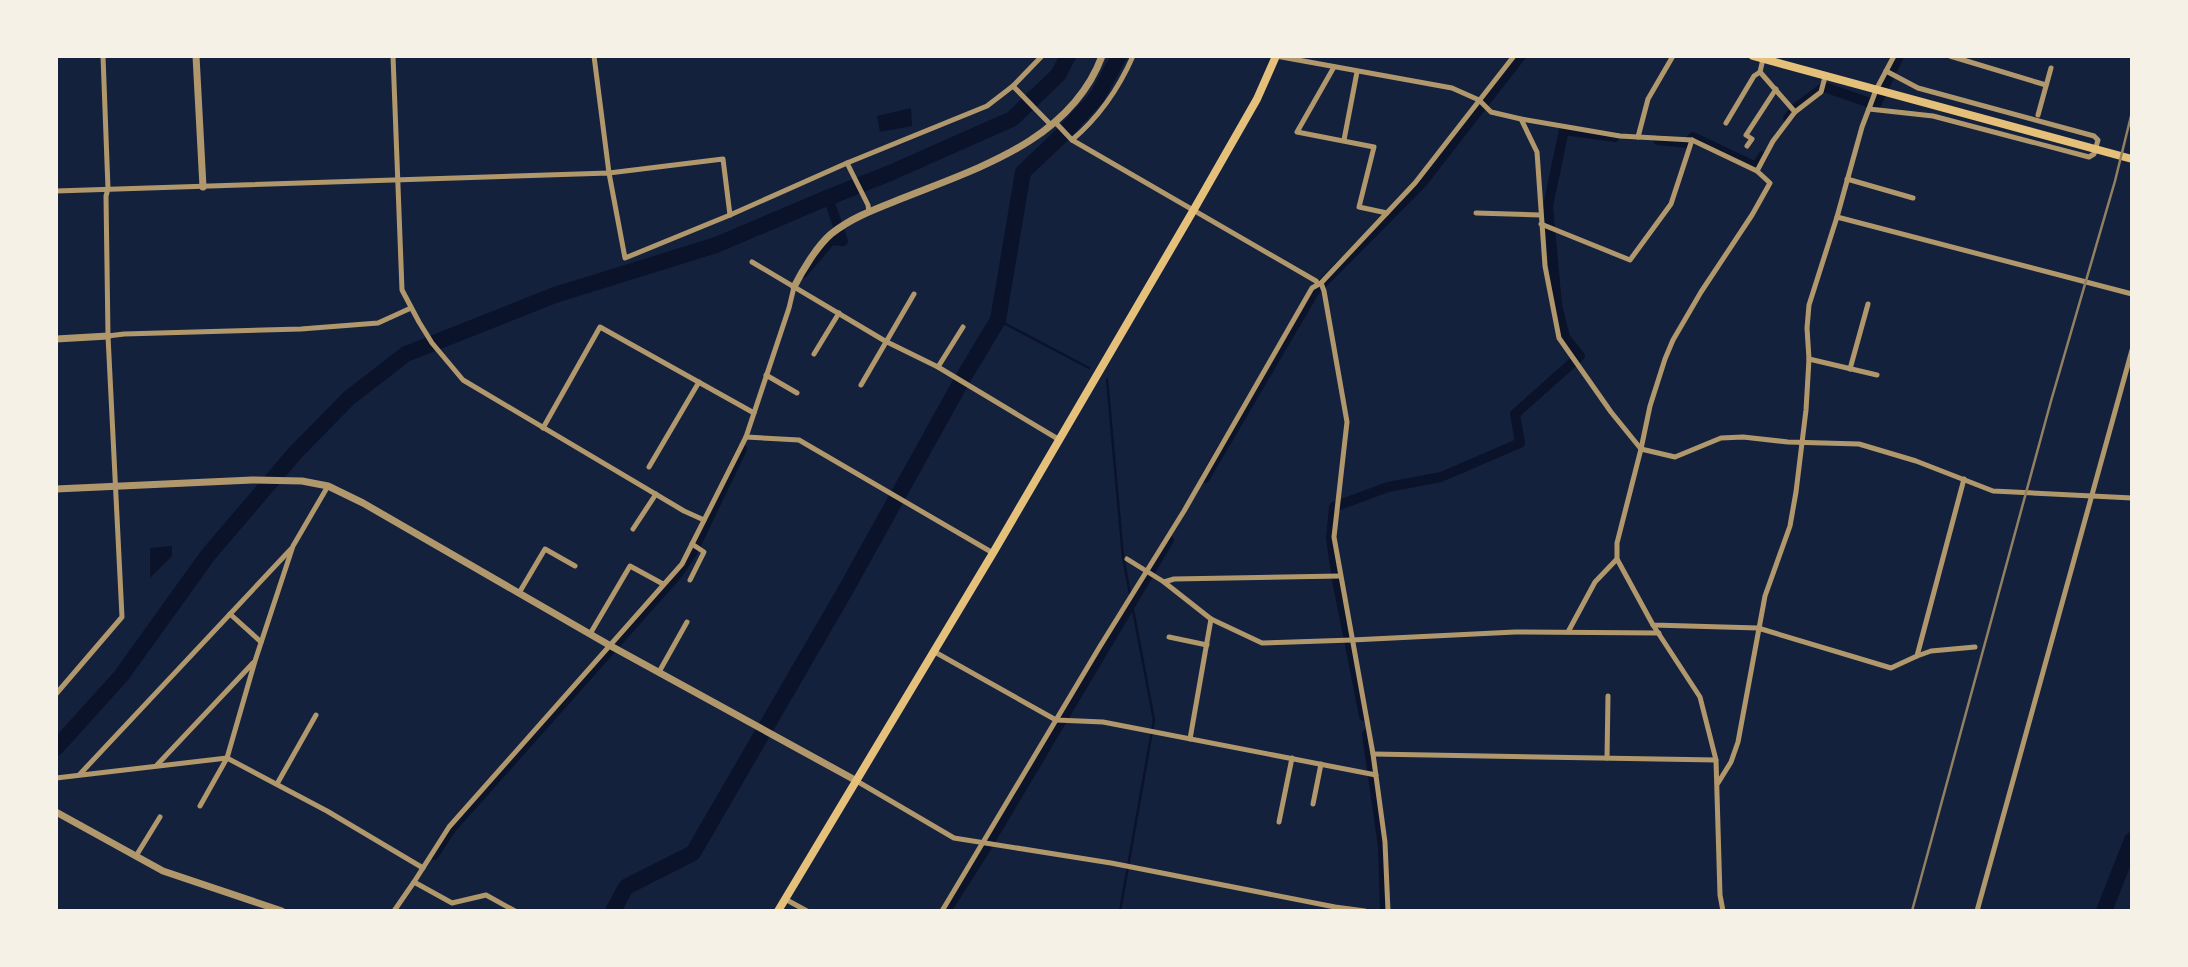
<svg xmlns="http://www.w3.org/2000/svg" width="2188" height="967" viewBox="0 0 2188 967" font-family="Spectral,serif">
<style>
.water{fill:#0b132b}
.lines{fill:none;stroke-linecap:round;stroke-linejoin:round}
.stream{stroke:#0b132b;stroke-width:2.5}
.canal{stroke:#0b132b;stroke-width:10}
.river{stroke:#0b132b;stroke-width:16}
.minor{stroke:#b1986c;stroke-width:5}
.tertiary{stroke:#b1986c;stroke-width:7}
.secondary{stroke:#e5c07b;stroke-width:8}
.rail{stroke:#918062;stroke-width:2.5}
</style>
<rect width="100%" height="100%" fill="#14213d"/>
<!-- water -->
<g class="water">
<polygon points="911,108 912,126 880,132 877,116"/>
<polygon points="172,546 172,556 150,578 150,548"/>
</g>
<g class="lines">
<!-- stream -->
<g class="stream">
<polyline points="998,320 1089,368"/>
<polyline points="1107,379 1123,557 1154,720 1120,911"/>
</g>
<!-- canal -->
<g class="canal">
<polyline points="1788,118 1796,108 1824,87 1876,105 1899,56"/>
<polyline points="1658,140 1688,143 1693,137 1756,167 1763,156"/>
<polyline points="803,273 831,240 843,241 828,197"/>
<polyline points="1205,478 1314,292 1422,183 1521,56"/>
<polyline points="1364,716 1337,580 1331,538 1334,507 1388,487 1441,477 1520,443 1515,414 1580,356 1565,337 1557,305 1548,206 1564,130 1615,137"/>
<polyline points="1367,734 1383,847 1385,911"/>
<polyline points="434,855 451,829 677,575 692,553 742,449"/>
<polyline points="946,911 983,853 1169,540"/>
</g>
<!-- river -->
<g class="river">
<polyline points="56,748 121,676 208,555 295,453 349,398 406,354 555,295 716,245 822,200 890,173 1012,119 1058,75 1068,56"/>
<polyline points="613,911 626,887 693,853 845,591 966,373 998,320 1023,172 1060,137 1097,97 1119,56"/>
<polyline points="2104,911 2132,840"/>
</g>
<!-- minor -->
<g class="minor">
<polyline points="393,56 402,290 419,322 432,343 463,380 684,511 704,520"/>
<polyline points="594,56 609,173 723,159 730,215"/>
<polyline points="1276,56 1452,88 1479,100 1491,112 1521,119 1620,136 1692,140 1757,171 1770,183 1752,215 1701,292 1673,340 1665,359 1650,406 1641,449 1617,543 1617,559 1653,625 1758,628 1891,668 1917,656 1964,479"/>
<polyline points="1950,56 2046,85"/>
<polyline points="1763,59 1760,72 1795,112"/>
<polyline points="1334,67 1297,132 1374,147 1359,207 1387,213"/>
<polyline points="1013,86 1051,125"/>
<polyline points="1869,109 1933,116 2089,157 2094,154 2098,140 2094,136 1918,88 1886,71"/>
<polyline points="2038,115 2051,68"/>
<polyline points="1521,119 1537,152 1545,266 1559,338 1611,412 1641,449 1675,457 1721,438 1743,437 1788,442 1859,444 1916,461 1993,491 2132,498"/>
<polyline points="1055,122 1072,140 1316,281 1318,284"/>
<polyline points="1726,123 1754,76 1760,72"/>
<polyline points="1638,137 1648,99 1673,56"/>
<path d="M1072 140C1098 118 1119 88 1133 56"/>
<polyline points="1344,140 1357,72"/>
<polyline points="1747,146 1752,139 1746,135 1776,89"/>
<polyline points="847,163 868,205 869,212"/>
<polyline points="1757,171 1773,141 1795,112 1821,92 1825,77"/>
<polyline points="1847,179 1913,198"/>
<polyline points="56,191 609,173 625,258 730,215 847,163 987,106 1013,86 1042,56"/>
<polyline points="1476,213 1540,215"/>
<polyline points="1837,217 2132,294"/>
<polyline points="1541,224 1630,260 1671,204 1692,140"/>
<polyline points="752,262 885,341 938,367 1058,439"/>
<polyline points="1321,283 1324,291 1347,422 1334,537 1373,754 1385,842 1388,911"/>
<polyline points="108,336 124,334 301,329 378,323 411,308"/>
<polyline points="814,354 839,313"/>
<polyline points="1809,359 1877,375"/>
<polyline points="938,367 963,327"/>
<polyline points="1850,369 1868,304"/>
<polyline points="766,375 797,393"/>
<polyline points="861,385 914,294"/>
<polyline points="543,428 600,327 754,413"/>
<polyline points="746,437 799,440 993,553"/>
<polyline points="649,467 699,382"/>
<polyline points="633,529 656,494"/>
<polyline points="1127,559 1164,582 1174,579 1340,576"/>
<polyline points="690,580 704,552 692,544"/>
<polyline points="1164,582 1211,619 1262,643 1352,640"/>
<polyline points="519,593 545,549 575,566"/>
<polyline points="230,614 261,642"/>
<polyline points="1653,625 1700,697 1716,760 1720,895 1723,911"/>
<polyline points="1568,632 1595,582 1617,559"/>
<polyline points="590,634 630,566 663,584"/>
<polyline points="1169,637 1207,645"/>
<polyline points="1352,640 1515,632 1659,633"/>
<polyline points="933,651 1056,720 1103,722 1376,775"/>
<polyline points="1917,656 1931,651 1975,647"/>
<polyline points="659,672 687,622"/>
<polyline points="56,694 122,617 108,336 106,196 108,189 103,56"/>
<polyline points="1190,739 1211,619"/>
<polyline points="1373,754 1716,760"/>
<polyline points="1607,758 1608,696"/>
<polyline points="157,765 253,663"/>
<polyline points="80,774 291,549"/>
<polyline points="56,778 227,758 327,811 423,868"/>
<polyline points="855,780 954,838 1111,863 1335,907 1365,911"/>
<polyline points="1718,783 1731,762 1738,742 1765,596 1790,526 1796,492 1806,410 1809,359 1807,328 1809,305 1837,217 1862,127 1876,90 1894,56"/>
<polyline points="277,784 316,715"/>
<polyline points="1313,804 1321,764"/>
<polyline points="200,806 227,758 255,661 293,546 328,486"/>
<polyline points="1279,822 1292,758"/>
<polyline points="136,856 160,817"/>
<polyline points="785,899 807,911"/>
<polyline points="394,911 414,882"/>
<polyline points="515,911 486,895 452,903 414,882 449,827 682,564 746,437 789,308 794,287"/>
<polyline points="942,911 1099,648 1184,511 1312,288 1321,283 1415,183 1514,56"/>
<polyline points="1977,911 2132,350"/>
</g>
<!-- tertiary -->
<g class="tertiary">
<polyline points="196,56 203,187"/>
<path d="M794 287C802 271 817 246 831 234 852 217 878 208 903 198 978 168 1071 140 1102 56"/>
<polyline points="56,339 108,336"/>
<polyline points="56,489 252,480 302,481 328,486 363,503 609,645 855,780"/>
<polyline points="56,812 163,871 282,911"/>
</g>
<!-- secondary -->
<g class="secondary">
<polyline points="1753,56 2132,159"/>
<polyline points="778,911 993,553 1193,211 1257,99 1276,56"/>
</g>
<!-- rail -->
<polyline class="rail" points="1912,911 2051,401 2115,181 2132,112"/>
</g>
<!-- border -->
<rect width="2188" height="967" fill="none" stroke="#f6f1e7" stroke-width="116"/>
</svg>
